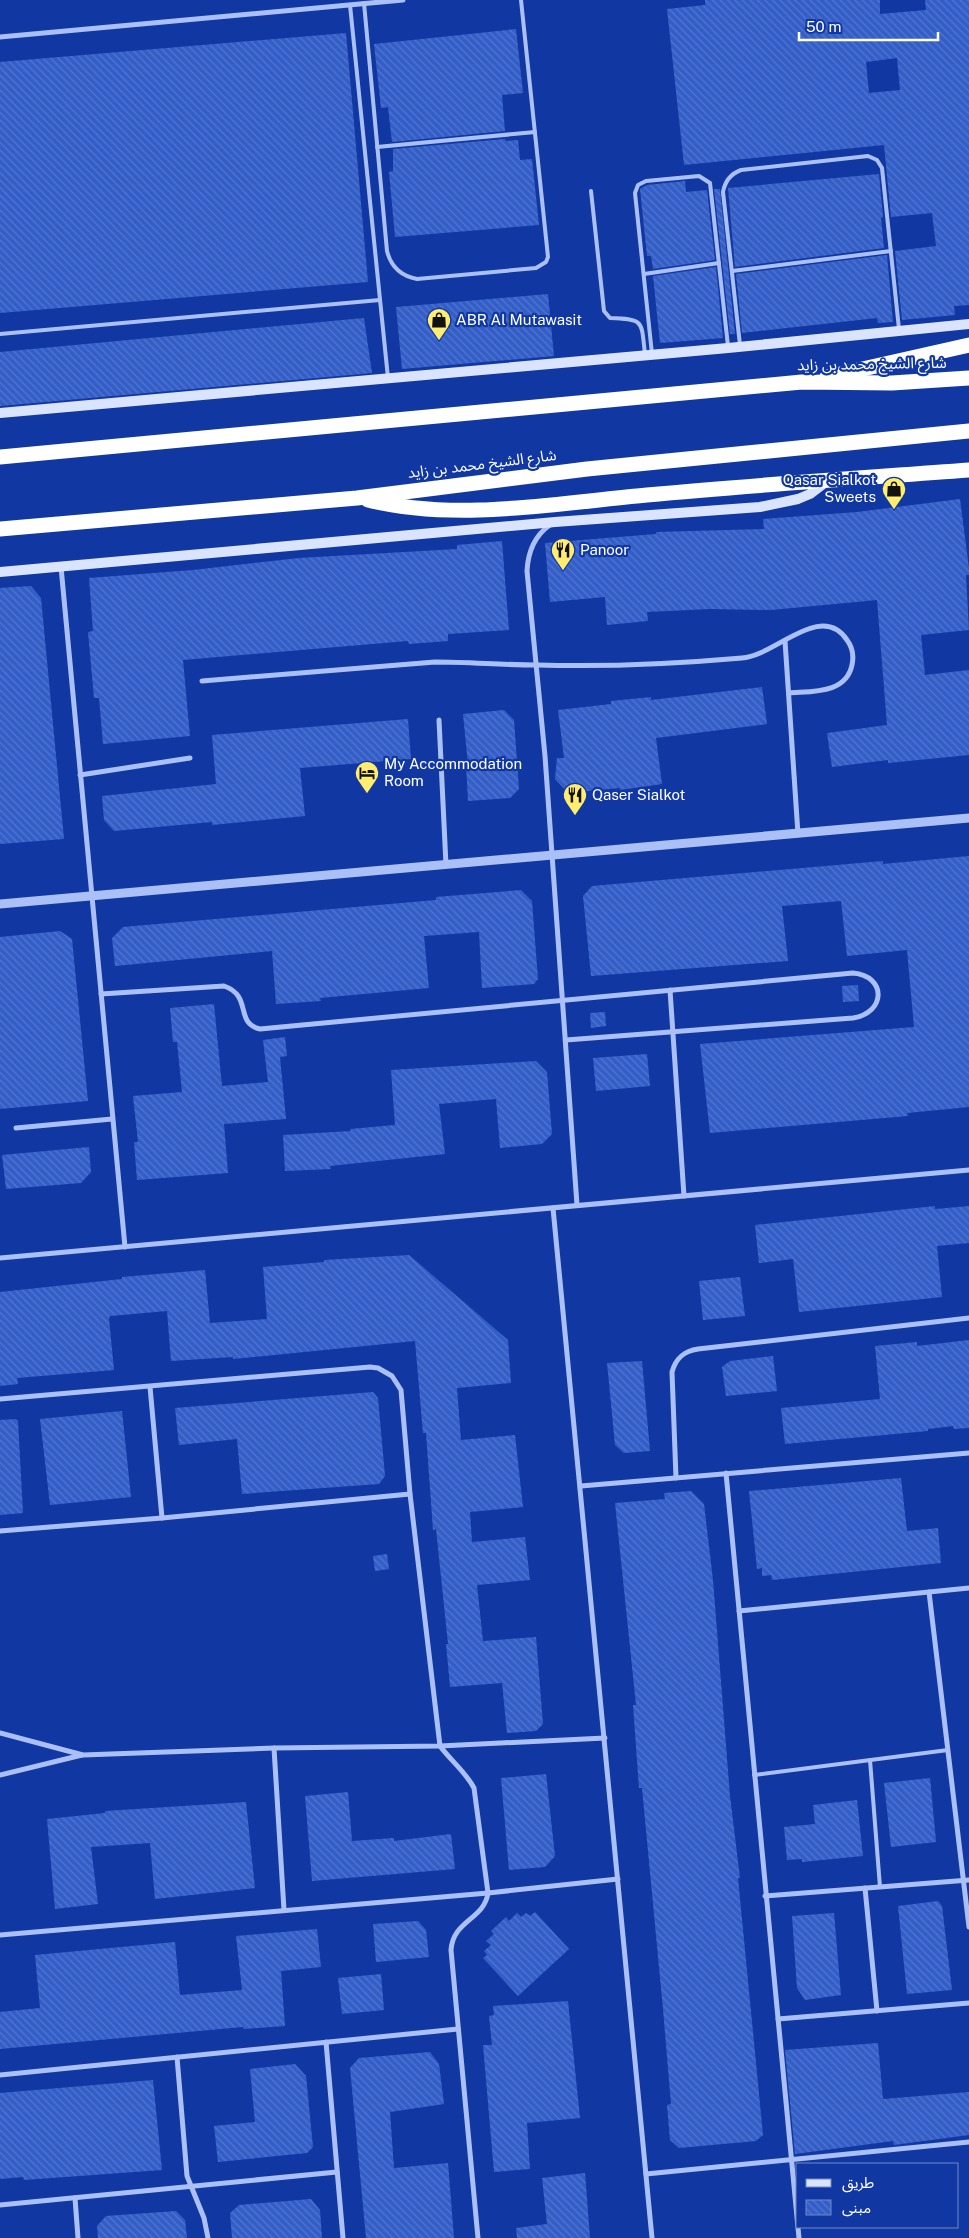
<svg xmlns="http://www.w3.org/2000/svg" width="969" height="2238" viewBox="0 0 969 2238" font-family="'Public Sans','Noto Sans Arabic',sans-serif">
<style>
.building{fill:url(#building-back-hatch);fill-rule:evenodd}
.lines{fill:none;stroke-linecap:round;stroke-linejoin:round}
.service{stroke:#aac0f6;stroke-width:4}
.minor{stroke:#aac0f6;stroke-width:5}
.tertiary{stroke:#aac0f6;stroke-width:9}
.secondary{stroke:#dbe4fe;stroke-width:10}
.motorway{stroke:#fff;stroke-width:15}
.labels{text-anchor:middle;stroke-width:4.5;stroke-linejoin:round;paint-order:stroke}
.poi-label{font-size:15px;fill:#fff;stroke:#1138a2;text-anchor:start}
.street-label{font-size:15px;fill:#fff;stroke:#1138a2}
</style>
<defs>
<pattern id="building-back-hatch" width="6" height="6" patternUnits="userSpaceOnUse" patternTransform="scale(1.25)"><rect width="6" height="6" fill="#345ec7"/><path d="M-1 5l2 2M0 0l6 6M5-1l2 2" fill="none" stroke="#5276cf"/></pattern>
</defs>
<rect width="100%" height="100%" fill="#1138a2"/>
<!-- building -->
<g class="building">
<path d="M705 0H880V14L926 10 925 0H969V305L954 306 955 315 902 320 895 251 936 246 932 213 891 217 884 145 684 165 667 9 705 5ZM897 58 900 90 869 93 866 62Z"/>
<polygon points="516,29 523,93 502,95 505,131 392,142 388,107 381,108 374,44"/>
<polygon points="346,33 368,282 0,313 0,62"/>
<polygon points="505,139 506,141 518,140 520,160 532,159 539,225 395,237 389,172 393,171 393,149"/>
<polygon points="879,174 883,217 881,218 884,248 735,267 728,188"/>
<polygon points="685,181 686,192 707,190 715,260 653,269 651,256 647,256 640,189 647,185"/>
<polygon points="714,189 720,189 735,334 730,334"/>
<polygon points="887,255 893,322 878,323 877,318 742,333 736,274"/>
<polygon points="716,267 723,338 660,343 653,276"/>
<polygon points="548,294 554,356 402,369 396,307"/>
<polygon points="364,318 372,373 0,406 0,352"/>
<polygon points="960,499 969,568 969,575 966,575 969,630 921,635 925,675 969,670 969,755 888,763 888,760 832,767 827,733 887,725 877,600 771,610 710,609 647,612 648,621 607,625 605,597 550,602 545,543 656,534 656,532 764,529 763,519 857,512"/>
<polygon points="502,541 509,630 448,634 448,641 409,644 408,641 183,660 190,736 103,744 99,698 94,698 88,632 93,631 89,578 193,570 299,558 457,549 457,545"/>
<polygon points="31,586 41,598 64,839 0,844 0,588"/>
<polygon points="762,687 767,724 656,738 662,784 620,790 620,788 568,793 555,779 557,758 564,758 558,710 611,704 611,701 651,697 651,700"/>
<polygon points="504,710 514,720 519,789 510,798 468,801 466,765 468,765 463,714"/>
<polygon points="408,719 411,759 300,768 305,816 212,825 212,822 114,831 104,820 102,796 216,784 212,735"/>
<polygon points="969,856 969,1107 907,1113 908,1116 710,1133 700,1044 914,1027 907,950 847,956 841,901 782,906 788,961 591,976 583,896 592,886 883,861 883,864"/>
<polygon points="521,890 532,901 538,979 534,984 482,988 479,932 424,936 429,988 320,998 321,1001 276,1004 272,951 115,966 112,938 123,927 436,900 436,897"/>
<polygon points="60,931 72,939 88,1101 0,1109 0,937"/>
<polygon points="858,985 859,1001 843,1002 842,986"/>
<polygon points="214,1004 222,1086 268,1082 263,1040 285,1037 287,1056 280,1057 286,1119 224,1124 228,1173 137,1180 134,1142 138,1142 133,1096 182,1092 177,1042 173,1042 170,1008"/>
<polygon points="605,1012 606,1026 591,1028 590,1013"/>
<polygon points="647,1054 650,1086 596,1091 593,1058"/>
<polygon points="536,1061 547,1072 552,1134 542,1144 500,1148 496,1099 439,1104 445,1154 330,1166 331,1169 285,1171 283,1135 351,1131 350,1129 395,1125 391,1070"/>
<polygon points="89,1147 91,1172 81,1183 6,1189 2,1155"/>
<polygon points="935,1206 935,1209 969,1206 969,1243 937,1246 942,1297 799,1312 793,1259 759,1263 755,1225"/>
<polygon points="409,1255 508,1340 511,1383 457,1388 461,1440 515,1435 523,1507 470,1512 472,1542 525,1537 530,1580 477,1585 483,1641 536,1637 543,1724 536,1731 507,1733 502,1683 450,1687 446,1644 448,1644 436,1529 433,1530 426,1433 423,1433 415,1341 233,1359 233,1357 171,1361 167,1311 110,1316 109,1319 114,1370 17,1378 18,1384 0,1386 0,1292 122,1279 122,1277 205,1270 210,1323 267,1319 263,1267 324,1262 324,1260"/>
<polygon points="740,1277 745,1316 703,1320 699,1281"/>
<polygon points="969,1340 969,1428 954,1429 953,1426 928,1429 928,1431 785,1444 781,1408 880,1399 875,1346 917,1342 917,1346"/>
<polygon points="773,1356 777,1391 726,1396 722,1367 730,1361"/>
<polygon points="642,1361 650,1451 624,1453 615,1445 607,1363"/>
<polygon points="373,1392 378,1398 385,1476 379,1484 242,1494 237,1439 179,1445 175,1408"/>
<polygon points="122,1411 131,1497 50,1505 40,1419"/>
<polygon points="16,1419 18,1421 23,1513 0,1515 0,1420"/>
<polygon points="901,1478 907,1531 938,1528 941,1563 772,1580 771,1575 762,1576 762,1568 757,1569 749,1491"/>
<polygon points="691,1491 704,1504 713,1580 730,1796 740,1878 738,1878 763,2135 756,2141 679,2148 670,2140 667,2105 671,2104 663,2009 642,1788 639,1788 633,1705 636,1705 615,1503 665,1499 664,1493"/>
<polygon points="387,1554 389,1569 375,1571 373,1556"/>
<polygon points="546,1774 555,1856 545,1867 509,1870 501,1778"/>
<polygon points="930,1778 936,1842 891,1847 884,1783"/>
<polygon points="348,1792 352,1841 394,1838 394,1841 451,1834 455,1869 312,1881 305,1796"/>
<polygon points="857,1800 863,1856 802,1862 802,1859 787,1860 784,1827 815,1824 813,1805"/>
<polygon points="246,1802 255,1888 155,1899 150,1843 91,1847 98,1904 55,1909 47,1819 105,1813 105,1811"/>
<polygon points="938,1901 942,1906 952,1990 907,1994 898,1906"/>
<polygon points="535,1912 569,1949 518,1996 483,1958 487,1955 484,1951 491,1945 486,1941 494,1934 491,1931 506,1917 509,1921 517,1913 521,1917 526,1913 530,1916"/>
<polygon points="834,1913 841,1995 805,2000 797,1988 792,1916"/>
<polygon points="418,1921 426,1930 429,1957 376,1962 373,1924"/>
<polygon points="317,1929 321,1967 281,1971 285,2026 244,2029 243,2027 0,2049 0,2012 40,2008 35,1955 175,1942 180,1995 242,1990 236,1936"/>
<polygon points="381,1974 384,2010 342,2014 338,1978"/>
<polygon points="568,2001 580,2118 527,2123 530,2169 494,2172 483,2045 492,2045 489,2016 494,2015 493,2006"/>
<polygon points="878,2043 883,2099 969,2092 969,2135 894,2145 893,2141 795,2154 785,2050"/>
<polygon points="430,2052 439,2064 444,2104 390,2112 394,2168 448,2163 454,2238 366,2238 350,2068 359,2058"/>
<polygon points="295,2064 306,2076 313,2147 307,2153 218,2162 214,2126 255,2122 250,2069"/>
<polygon points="153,2080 162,2170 24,2180 23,2177 0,2179 0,2093"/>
<polygon points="585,2173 590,2238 517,2238 516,2228 547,2224 542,2178"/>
<polygon points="311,2199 320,2210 322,2238 232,2238 230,2213 239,2205"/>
<polygon points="176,2211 185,2220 187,2238 98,2238 97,2226 106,2216"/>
</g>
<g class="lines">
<!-- service -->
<g class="service">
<path d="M364 3 387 251C391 267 401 276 417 279L536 268 546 262 548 257 521 0"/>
<polyline points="350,5 388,378"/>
<polyline points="377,147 535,132"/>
<path d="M591 191 604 311 610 318C645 319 641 321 645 354"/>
<polyline points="732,271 891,251"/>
<polyline points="644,274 719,263"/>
<polyline points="0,334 380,300"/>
<path d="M740 345 723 192C725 181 730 174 741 170L868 156 877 160 882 168 899 329"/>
<polyline points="652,354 635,193 638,185 646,181 699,176 710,183 728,346"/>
<polyline points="870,1760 880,1887"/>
<polyline points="754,1775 948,1750"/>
</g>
<!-- minor -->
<g class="minor">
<polyline points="0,37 403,0"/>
<path d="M550 525C534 536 528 552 527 571L545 756 577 1205"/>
<polyline points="61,567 125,1247"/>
<polyline points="785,641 798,834"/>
<path d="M202 681 435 662C469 662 503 665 537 665 605 667 674 664 742 658 775 656 821 601 847 640 853 648 854 656 852 665 846 694 812 691 789 693"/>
<polyline points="439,720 446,865"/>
<polyline points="80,775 190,758"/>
<polyline points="670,990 684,1196"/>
<path d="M101 994 224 986C253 996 234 1023 260 1029L853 973C887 976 886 1013 853 1018L566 1040"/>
<polyline points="16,1128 112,1119"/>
<polyline points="553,1208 652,2238"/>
<polyline points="0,1258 969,1170"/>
<polyline points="150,1387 162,1518"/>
<path d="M0 1399 370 1367 378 1368 392 1376 401 1390 410 1494 440 1746C451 1761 465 1771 474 1788L488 1893C484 1920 453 1920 451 1950L478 2238"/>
<polyline points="726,1473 799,2238"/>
<path d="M676 1478 672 1372C676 1358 684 1351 698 1349L969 1318"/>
<polyline points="581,1486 969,1453"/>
<polyline points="0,1531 162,1518 410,1494"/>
<polyline points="929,1592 969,1927"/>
<polyline points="739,1611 969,1588"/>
<polyline points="0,1733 83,1755 274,1748 440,1746 605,1738"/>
<polyline points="274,1748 284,1910"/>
<polyline points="0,1775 82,1755"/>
<polyline points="865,1888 877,2011"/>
<polyline points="765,1896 969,1880"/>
<polyline points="0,1935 488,1893 618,1879"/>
<polyline points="778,2019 969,2003"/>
<polyline points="326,2042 343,2238"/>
<polyline points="177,2057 187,2176 204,2218 208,2238"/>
<polyline points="0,2075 458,2029"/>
<polyline points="646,2174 969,2142"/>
<polyline points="75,2198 78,2238"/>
<polyline points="0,2205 337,2172"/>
</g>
<!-- tertiary -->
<polyline class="tertiary" points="0,904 969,818"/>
<!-- secondary -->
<g class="secondary">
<polyline points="0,413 728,348 969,324"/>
<polyline points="0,572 555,522 760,507 798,499 810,494 827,481"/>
</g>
<!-- motorway -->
<g class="motorway">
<polyline points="827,377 969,345"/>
<polyline points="0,457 802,382 892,383 969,378"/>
<path d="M368 500C457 522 557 503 647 495 754 485 862 478 969 470"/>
<polyline points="0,529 357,498 587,469 969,431"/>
</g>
</g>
<!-- icons -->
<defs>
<g id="shop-pin" transform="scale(1.25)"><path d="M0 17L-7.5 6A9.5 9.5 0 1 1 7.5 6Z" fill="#ffed6f" stroke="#1138a2"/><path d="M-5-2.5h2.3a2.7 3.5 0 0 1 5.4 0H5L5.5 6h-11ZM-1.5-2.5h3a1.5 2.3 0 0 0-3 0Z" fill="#111"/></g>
<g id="restaurant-pin" transform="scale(1.25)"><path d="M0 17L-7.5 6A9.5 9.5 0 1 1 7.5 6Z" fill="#ffed6f" stroke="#1138a2"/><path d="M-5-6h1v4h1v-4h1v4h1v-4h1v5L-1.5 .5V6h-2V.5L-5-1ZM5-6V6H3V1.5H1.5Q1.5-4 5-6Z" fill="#111"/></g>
<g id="hotel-pin" transform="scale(1.25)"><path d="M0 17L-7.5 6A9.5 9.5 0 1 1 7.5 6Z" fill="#ffed6f" stroke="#1138a2"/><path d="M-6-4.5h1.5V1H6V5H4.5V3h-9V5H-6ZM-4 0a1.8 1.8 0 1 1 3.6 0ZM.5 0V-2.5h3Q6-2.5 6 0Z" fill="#111"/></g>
</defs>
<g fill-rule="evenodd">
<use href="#shop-pin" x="439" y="320"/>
<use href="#shop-pin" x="894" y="489"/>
<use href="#restaurant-pin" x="563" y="550"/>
<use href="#hotel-pin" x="367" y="773"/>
<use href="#restaurant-pin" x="575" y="795"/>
</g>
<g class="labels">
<!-- poi labels -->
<g class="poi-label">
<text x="456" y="325">ABR Al Mutawasit</text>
<text x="876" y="485" text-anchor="end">Qasar Sialkot<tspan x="876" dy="17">Sweets</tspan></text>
<text x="580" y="555">Panoor</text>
<text x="384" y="769">My Accommodation<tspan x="384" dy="17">Room</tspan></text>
<text x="592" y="800">Qaser Sialkot</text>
</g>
<!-- street labels -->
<g class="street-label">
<text transform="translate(872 364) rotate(-1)" y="5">شارع الشيخ محمد بن زايد</text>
<text transform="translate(482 464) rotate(-7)" y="5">شارع الشيخ محمد بن زايد</text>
</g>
</g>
<!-- legend -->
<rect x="796" y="2163" width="162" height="65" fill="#1138a2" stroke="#7088c7"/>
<rect x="806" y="2179" width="25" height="8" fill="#dbe4fe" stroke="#7088c7"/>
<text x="842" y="2188" font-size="15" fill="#ffffff">طريق</text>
<rect x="806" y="2200" width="25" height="15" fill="url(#building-back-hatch)" stroke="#7088c7"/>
<text x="842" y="2213" font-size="15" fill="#ffffff">مبنى</text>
<!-- scale -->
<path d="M799 32v8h139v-8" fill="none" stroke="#ffffff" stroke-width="2.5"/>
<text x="806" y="32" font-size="15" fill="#ffffff" stroke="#1138a2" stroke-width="4" paint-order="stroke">50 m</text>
</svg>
